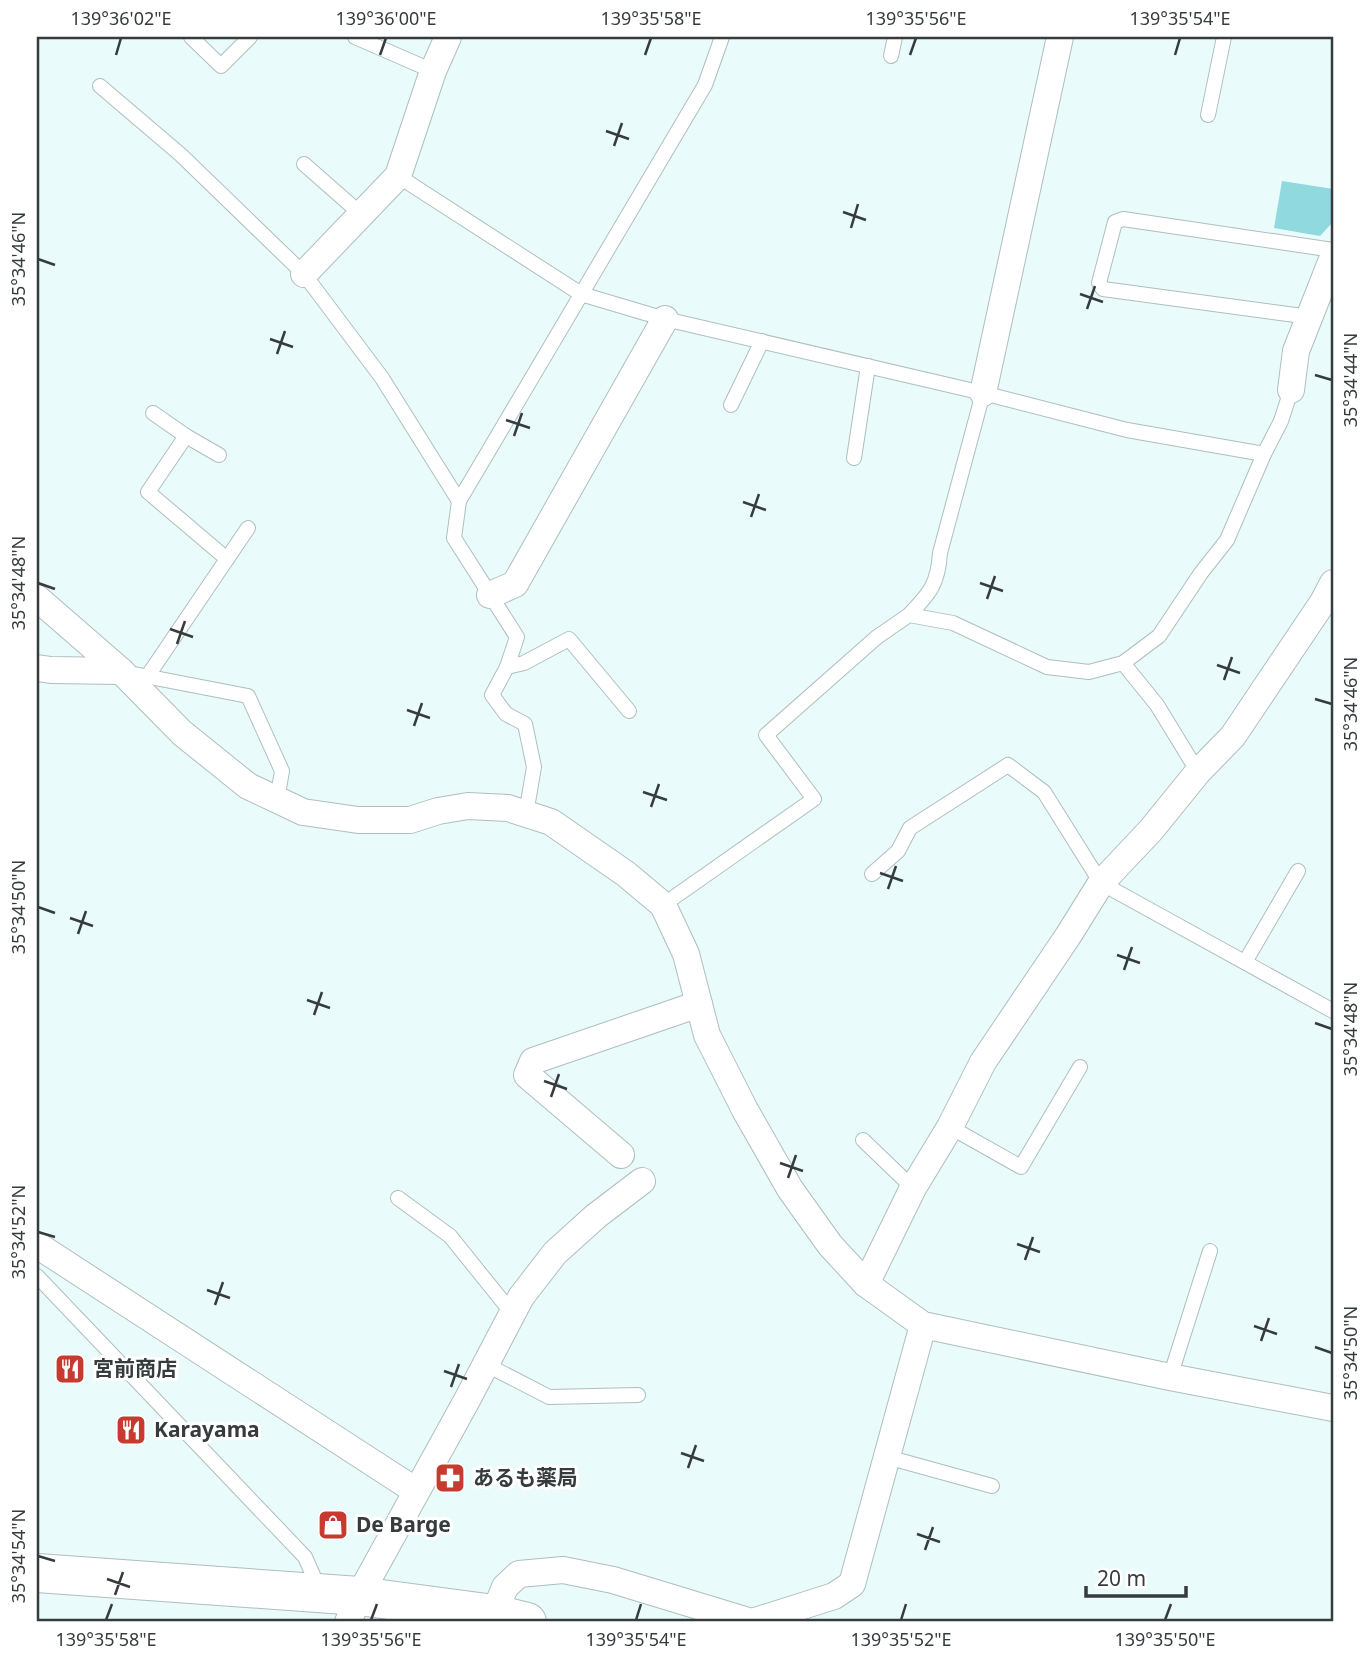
<svg xmlns="http://www.w3.org/2000/svg" width="1370" height="1659" viewBox="0 0 1370 1659" font-family="'Noto Sans','Noto Sans JP',sans-serif">
<style>
.green{fill:#8fd9df}
.lines{fill:none;stroke-linecap:round;stroke-linejoin:round}
.service-casing{stroke:#aebebf;stroke-width:16}
.minor-casing{stroke:#aebebf;stroke-width:28}
.primary-casing{stroke:#aebebf;stroke-width:40}
.service{stroke:#fff;stroke-width:14}
.minor{stroke:#fff;stroke-width:26}
.primary{stroke:#fff;stroke-width:38}
.ticks{fill:none;stroke:#363c3d;stroke-width:2.5}
.labels{text-anchor:middle;stroke-width:6;stroke-linejoin:round;paint-order:stroke}
.poi-label{font-size:21px;font-weight:bold;fill:#363c3d;stroke:#fff;text-anchor:start}
.neatline{fill:none;stroke:#363c3d;stroke-width:2.5}
.ticks-label{font-size:18px;text-anchor:middle;fill:#363c3d}
</style>
<rect width="100%" height="100%" fill="#eafbfc"/>
<!-- green -->
<polygon class="green" points="1282,181 1333,189 1333,222 1320,236 1274,228"/>
<g class="lines">
<!-- service casing -->
<g class="service-casing">
<g id="service">
<polyline points="191,37 221,66 250,37"/>
<polyline points="355,37 433,71"/>
<polyline points="891,56 895,37"/>
<polyline points="100,86 181,155 304,274 382,378 459,501"/>
<polyline points="1208,115 1224,37"/>
<polyline points="304,164 362,215"/>
<polyline points="398,176 581,294 665,319 983,393 1127,430 1264,454"/>
<polyline points="1310,317 1103,289 1099,283 1115,222 1123,219 1333,250"/>
<polyline points="731,405 762,341"/>
<polyline points="153,413 186,436 219,455"/>
<polyline points="186,436 148,492 227,559"/>
<polyline points="854,458 868,366"/>
<path d="M909 615C930 593 938 584 940 553L983 393"/>
<polyline points="1123,663 1157,705 1198,772"/>
<polyline points="507,667 517,637 454,538 459,501 705,85 722,37"/>
<polyline points="129,673 248,696 282,771 277,800"/>
<polyline points="147,677 248,528"/>
<polyline points="526,814 534,767 525,724 506,714 492,695 507,667 524,663 569,639 629,711"/>
<polyline points="872,874 898,851 910,828 1008,765 1044,792 1101,883 1333,1011"/>
<polyline points="663,905 814,799 766,735 877,637 909,615 953,623 1047,667 1089,672 1123,663 1159,636 1201,573 1227,540 1264,454 1281,421 1291,390"/>
<polyline points="1245,962 1298,871"/>
<polyline points="950,1127 1021,1167 1080,1067"/>
<polyline points="863,1140 913,1188"/>
<polyline points="398,1198 450,1236 512,1313"/>
<polyline points="37,1276 305,1557 320,1591"/>
<polyline points="485,1364 549,1397 638,1395"/>
<polyline points="1170,1377 1210,1251"/>
<polyline points="887,1457 992,1486"/>
</g>
</g>
<!-- minor casing -->
<g class="minor-casing">
<g id="minor">
<polyline points="304,274 398,176 433,71 448,37"/>
<polyline points="1291,390 1296,351 1333,257"/>
<polyline points="983,393 1060,37"/>
<polyline points="490,595 515,584 665,319"/>
<polyline points="37,598 121,671 182,733 248,786 303,812 358,820 410,820 438,811 468,806 508,808 551,822 626,874 663,905 686,954 707,1035 745,1110 790,1189 830,1245 866,1284 923,1325 1170,1377 1333,1408"/>
<polyline points="37,668 51,670 121,671"/>
<polyline points="621,1155 527,1075 533,1061 699,1004"/>
<polyline points="37,1245 416,1491"/>
<polyline points="866,1284 913,1188 950,1127 983,1062 1068,936 1101,883 1151,830 1198,772 1233,736 1323,602 1333,583"/>
<polyline points="494,1614 505,1587 519,1574 563,1570 613,1580 751,1622"/>
<polyline points="348,1622 359,1596 467,1400 521,1297 555,1253 596,1216 642,1181"/>
<polyline points="752,1622 834,1596 852,1584 923,1325"/>
</g>
</g>
<!-- primary casing -->
<g class="primary-casing">
<polyline id="primary" points="37,1573 359,1596 494,1614 527,1622"/>
</g>
<!-- service -->
<use href="#service" class="service"/>
<!-- minor -->
<use href="#minor" class="minor"/>
<!-- primary -->
<use href="#primary" class="primary"/>
</g>
<!-- ticks -->
<path class="ticks" d="M116 55 121 38M380 55 386 38M645 55 651 38M910 55 916 38M1175 55 1180 38M606 131 629 139M614 146 622 123M843 212 866 220M851 228 858 204M38 259 55 265M1080 294 1103 302M1087 309 1095 286M270 339 293 347M277 354 285 331M1315 375 1332 380M506 420 530 428M514 436 522 413M743 502 766 510M751 517 759 494M38 583 55 589M980 583 1003 591M987 599 995 576M170 629 193 637M177 644 185 621M1217 665 1240 673M1224 680 1232 657M1315 699 1332 704M407 710 430 718M414 726 422 703M643 792 667 800M651 807 659 784M880 873 903 881M888 889 896 866M38 907 55 913M70 918 93 926M78 934 86 911M1117 955 1140 963M1124 970 1132 947M307 1000 330 1008M314 1015 322 992M1315 1023 1332 1029M544 1081 567 1089M551 1097 559 1074M780 1163 803 1171M788 1178 796 1155M38 1232 55 1237M1017 1244 1040 1252M1025 1260 1033 1237M207 1290 230 1298M215 1305 223 1282M1254 1326 1277 1334M1261 1341 1269 1318M1315 1347 1332 1353M444 1371 467 1379M451 1387 459 1364M681 1453 704 1461M688 1468 696 1445M917 1534 940 1542M925 1550 933 1527M38 1556 55 1561M107 1579 130 1587M115 1595 123 1572M106 1620 112 1604M371 1620 377 1604M636 1620 641 1604M901 1620 906 1604M1165 1620 1171 1604"/>
<!-- icons -->
<defs>
<g id="restaurant-square" transform="scale(1.575)"><rect x="-9" y="-9" width="18" height="18" rx="4" fill="#c73a2f" stroke="#fff"/><path d="M-5-6h1v4h1v-4h1v4h1v-4h1v5L-1.5 .5V6h-2V.5L-5-1ZM5-6V6H3V1.5H1.5Q1.5-4 5-6Z" fill="#fff"/></g>
<g id="pharmacy-square" transform="scale(1.575)"><rect x="-9" y="-9" width="18" height="18" rx="4" fill="#c73a2f" stroke="#fff"/><path d="M-2-6h4v4h4v4h-4v4h-4v-4h-4v-4h4Z" fill="#fff"/></g>
<g id="shop-square" transform="scale(1.575)"><rect x="-9" y="-9" width="18" height="18" rx="4" fill="#c73a2f" stroke="#fff"/><path d="M-5-2.5h2.3a2.7 3.5 0 0 1 5.4 0H5L5.5 6h-11ZM-1.5-2.5h3a1.5 2.3 0 0 0-3 0Z" fill="#fff"/></g>
</defs>
<g fill-rule="evenodd">
<use href="#restaurant-square" x="70" y="1369"/>
<use href="#restaurant-square" x="131" y="1430"/>
<use href="#pharmacy-square" x="450" y="1478"/>
<use href="#shop-square" x="333" y="1525"/>
</g>
<g class="labels">
<!-- poi labels -->
<g class="poi-label">
<text x="93" y="1376">宮前商店</text>
<text x="154" y="1437">Karayama</text>
<text x="473" y="1485">あるも薬局</text>
<text x="356" y="1532">De Barge</text>
</g>
</g>
<!-- border -->
<rect width="1370" height="1659" fill="none" stroke="#ffffff" stroke-width="77"/>
<!-- scale -->
<path d="M1086 1586v10h100v-10" fill="none" stroke="#363c3d" stroke-width="3.5"/>
<text x="1097" y="1586" font-size="21" fill="#363c3d" stroke="#ffffff" stroke-width="5" paint-order="stroke">20 m</text>
<rect x="38" y="38" width="1294" height="1582" class="neatline"/>
<g class="ticks-label">
<text x="121" y="25">139°36'02"E</text>
<text x="386" y="25">139°36'00"E</text>
<text x="651" y="25">139°35'58"E</text>
<text x="916" y="25">139°35'56"E</text>
<text x="1180" y="25">139°35'54"E</text>
<text transform="translate(19 259) rotate(-90)" y="6">35°34'46"N</text>
<text transform="translate(1351 380) rotate(-90)" y="6">35°34'44"N</text>
<text transform="translate(19 583) rotate(-90)" y="6">35°34'48"N</text>
<text transform="translate(1351 704) rotate(-90)" y="6">35°34'46"N</text>
<text transform="translate(19 907) rotate(-90)" y="6">35°34'50"N</text>
<text transform="translate(1351 1029) rotate(-90)" y="6">35°34'48"N</text>
<text transform="translate(19 1232) rotate(-90)" y="6">35°34'52"N</text>
<text transform="translate(1351 1353) rotate(-90)" y="6">35°34'50"N</text>
<text transform="translate(19 1556) rotate(-90)" y="6">35°34'54"N</text>
<text x="106" y="1646">139°35'58"E</text>
<text x="371" y="1646">139°35'56"E</text>
<text x="636" y="1646">139°35'54"E</text>
<text x="901" y="1646">139°35'52"E</text>
<text x="1165" y="1646">139°35'50"E</text>
</g>
</svg>
